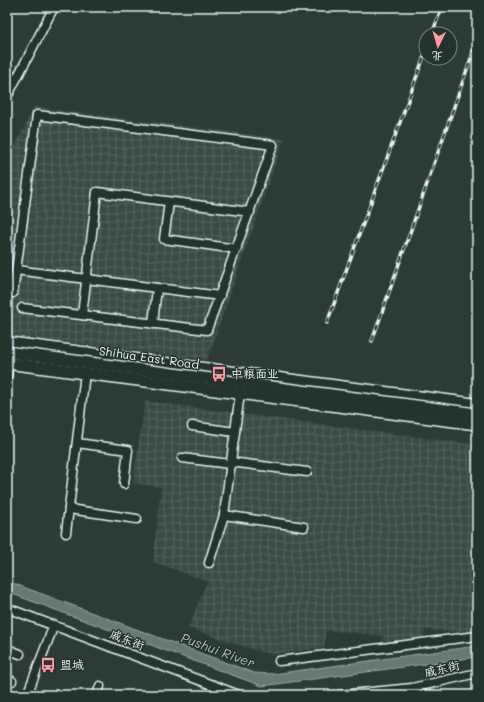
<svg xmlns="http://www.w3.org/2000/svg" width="484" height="702" viewBox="0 0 484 702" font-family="Mali,'LXGW WenKai TC',sans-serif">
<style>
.industrial{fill:url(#industrial-grid)}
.water{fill:#6b7775;stroke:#9da8a9}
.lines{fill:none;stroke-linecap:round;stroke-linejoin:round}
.minor-casing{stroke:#e8f1f8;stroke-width:11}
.major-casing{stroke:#e8f1f8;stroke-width:14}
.minor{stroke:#26332d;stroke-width:8}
.major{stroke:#26332d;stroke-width:11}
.rail-casing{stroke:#e8f1f8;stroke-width:3.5}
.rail{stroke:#26332d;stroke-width:2;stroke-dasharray:6;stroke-linecap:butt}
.labels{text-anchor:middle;stroke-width:3;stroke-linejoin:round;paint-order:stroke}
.street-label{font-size:12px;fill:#e8f1f8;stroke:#26332d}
.poi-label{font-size:12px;fill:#e8f1f8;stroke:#26332d;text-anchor:start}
.water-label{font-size:13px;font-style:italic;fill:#b0babd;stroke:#26332d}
</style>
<defs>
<pattern id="industrial-grid" width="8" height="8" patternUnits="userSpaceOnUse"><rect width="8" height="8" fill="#3b4843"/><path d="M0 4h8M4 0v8" fill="none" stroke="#57635f"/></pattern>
</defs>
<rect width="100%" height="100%" fill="#2e3b35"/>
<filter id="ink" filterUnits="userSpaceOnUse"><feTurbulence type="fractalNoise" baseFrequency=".025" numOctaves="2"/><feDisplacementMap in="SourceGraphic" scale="8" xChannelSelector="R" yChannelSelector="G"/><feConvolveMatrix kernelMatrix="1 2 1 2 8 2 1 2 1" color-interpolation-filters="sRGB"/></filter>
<g filter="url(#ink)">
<!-- industrial -->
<g class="industrial">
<polygon points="34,107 284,139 207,360 7,335 7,162"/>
<polygon points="145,401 477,445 477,615 472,615 470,633 425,630 423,640 382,645 383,636 326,630 324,648 272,654 254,650 188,628 207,581 153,562 161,487 133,483"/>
</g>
<!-- water -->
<polygon class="water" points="7,581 254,673 274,674 477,646 477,657 262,686 7,592"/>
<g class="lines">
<!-- minor casing -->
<g class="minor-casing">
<g id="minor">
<polyline points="7,97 54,7"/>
<polyline points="169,202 164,239 237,249"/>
<polyline points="16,270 220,296"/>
<polyline points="13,293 37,115 273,145 207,330 22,308"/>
<polyline points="82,315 97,192 250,212"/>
<polyline points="153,324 157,288"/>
<polyline points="7,341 477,403"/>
<polyline points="7,376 9,363"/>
<polyline points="192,426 235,432"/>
<polyline points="77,443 128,450 124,484"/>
<polyline points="182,458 230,464"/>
<polyline points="231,462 307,472"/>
<polyline points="69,509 137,519"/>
<polyline points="224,515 304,527"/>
<polyline points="66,533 85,373"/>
<polyline points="209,563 224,515 240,393"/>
<polyline points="7,608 239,695"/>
<polyline points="7,649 20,654"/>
<polyline points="279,661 477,636"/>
<polyline points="7,679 12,681"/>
<polyline points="27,695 54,625"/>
<polyline points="97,695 100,686"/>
<polyline points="211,695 213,685"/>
<polyline points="340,695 412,688 477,673"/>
</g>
</g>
<!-- major casing -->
<g class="major-casing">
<g id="major">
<polyline points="7,352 477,414"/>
<polyline points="7,363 477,424"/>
</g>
</g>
<!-- minor -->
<use href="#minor" class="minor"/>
<!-- major -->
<use href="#major" class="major"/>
<!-- rail casing -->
<g class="rail-casing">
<g id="rail">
<polyline points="432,34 442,7"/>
<polyline points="327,323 426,51"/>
<polyline points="372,341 477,41"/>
</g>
</g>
<!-- rail -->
<use href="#rail" class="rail"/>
</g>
</g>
<!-- icons -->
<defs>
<g id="bus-bare" transform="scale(1.2)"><path d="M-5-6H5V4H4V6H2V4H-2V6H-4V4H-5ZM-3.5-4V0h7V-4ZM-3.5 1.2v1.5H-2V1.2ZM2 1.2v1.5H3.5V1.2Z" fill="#ff9aa2" stroke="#26332d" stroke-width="2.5" paint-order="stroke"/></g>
</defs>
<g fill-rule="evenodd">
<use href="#bus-bare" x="219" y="374"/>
<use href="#bus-bare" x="48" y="665"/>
</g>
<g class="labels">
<!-- street labels -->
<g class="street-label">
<text transform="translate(149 358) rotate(8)" y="4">Shihua East Road</text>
<text transform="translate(127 640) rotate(21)" y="4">戚东街</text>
<text transform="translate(442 669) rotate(-13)" y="4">戚东街</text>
</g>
<!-- poi labels -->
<g class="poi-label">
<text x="231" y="378">中粮面业</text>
<text x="60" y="669">盟城</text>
</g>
<!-- water labels -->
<g class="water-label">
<text transform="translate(218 650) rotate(20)" y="5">Pushui River</text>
</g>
</g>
<!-- margin -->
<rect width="484" height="702" fill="none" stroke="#26332d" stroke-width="24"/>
<rect x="12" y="12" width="460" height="678" fill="none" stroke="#e8f1f8" stroke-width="1.5" filter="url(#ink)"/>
<!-- north arrow -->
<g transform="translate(438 46) rotate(185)"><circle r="19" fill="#26332d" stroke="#747f7e"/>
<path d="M0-3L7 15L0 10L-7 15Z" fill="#ff9aa2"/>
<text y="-6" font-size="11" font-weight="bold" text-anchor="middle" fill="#e8f1f8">北</text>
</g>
</svg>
